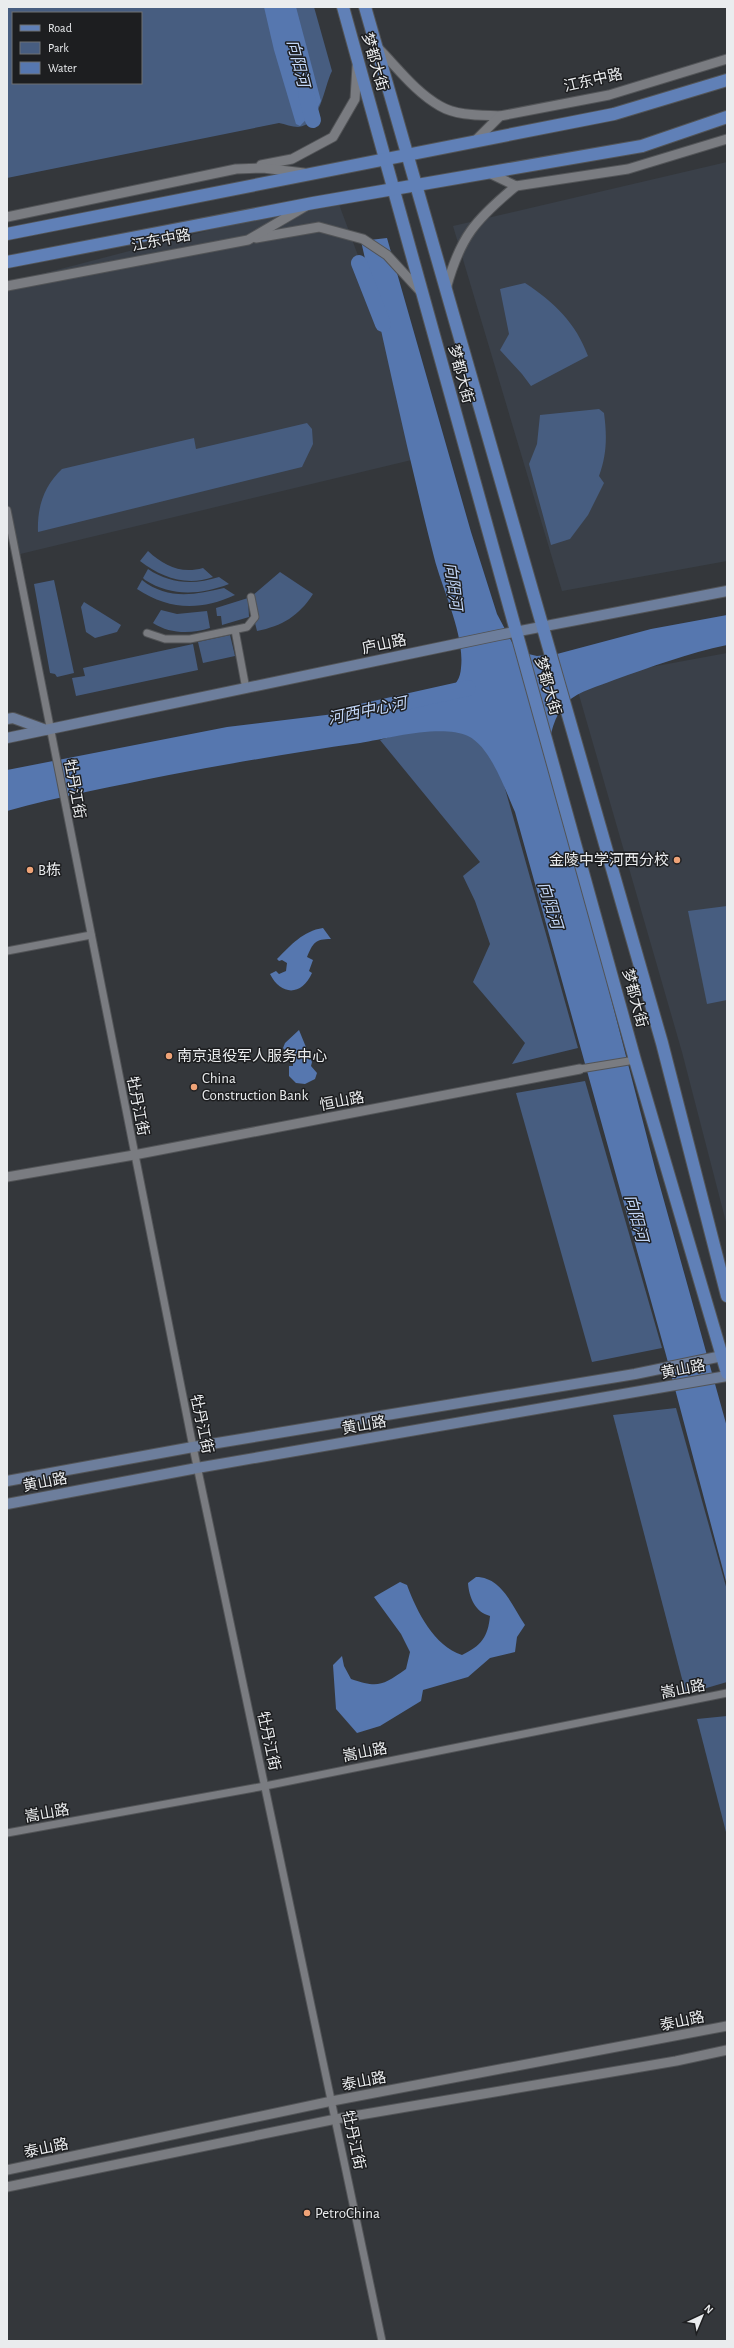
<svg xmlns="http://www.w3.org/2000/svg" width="734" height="2348" viewBox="0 0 734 2348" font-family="'Alegreya Sans','Noto Sans SC',sans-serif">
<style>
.built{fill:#3a4049}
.green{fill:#475d80;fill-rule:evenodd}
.water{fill:#5677af}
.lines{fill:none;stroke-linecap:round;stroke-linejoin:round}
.river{stroke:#5677af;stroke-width:16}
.minor-casing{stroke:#525457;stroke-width:9}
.tertiary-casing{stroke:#525457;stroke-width:11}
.secondary-casing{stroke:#525457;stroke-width:12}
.primary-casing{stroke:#525457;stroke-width:14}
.minor{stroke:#7a7c81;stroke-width:7}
.tertiary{stroke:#7a7c81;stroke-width:9}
.secondary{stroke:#6d7e9c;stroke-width:10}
.primary{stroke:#6080b7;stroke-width:12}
.poi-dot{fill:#efa377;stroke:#1d1e20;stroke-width:1.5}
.labels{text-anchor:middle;stroke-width:3;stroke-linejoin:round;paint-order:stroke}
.street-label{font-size:15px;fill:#eaecee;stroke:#1d1e20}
.poi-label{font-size:15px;fill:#eaecee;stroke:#1d1e20;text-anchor:start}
.water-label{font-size:16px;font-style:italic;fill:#c2d6f7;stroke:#1d1e20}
</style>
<rect width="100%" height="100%" fill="#34373b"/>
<!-- built -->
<g class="built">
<polygon points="727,162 727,561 562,591 453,226"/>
<polygon points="337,199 398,363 424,457 16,555 7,510 7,283 313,203"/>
<polygon points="727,653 727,1226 682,1052 575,681"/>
</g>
<!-- green -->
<g class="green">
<path d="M7 7H314L332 71C324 86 321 125 298 127 292 127 285 124 279 123L7 178ZM13 13H141V83H13Z"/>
<path d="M525 283C554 302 576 323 588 356L531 386 522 374 500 350 509 334 500 289Z"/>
<path d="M599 409 604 413C607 436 607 454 599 476L604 483 588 515 570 539 551 545 529 464 537 444 540 415Z"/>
<path d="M307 423 312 429 313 444 302 467 38 532C37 507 44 486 62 469L194 438 196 449Z"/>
<path d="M148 551C164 566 181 574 203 568L213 577C186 587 161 577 140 561Z"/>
<path d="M148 569C170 584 194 585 219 577L229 584C200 595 172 597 145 580L143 578Z"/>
<path d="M280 572 313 594C299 616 282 626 257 631L255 623 257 617 253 595Z"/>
<polygon points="54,580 74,673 57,677 55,674 50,673 34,584"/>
<path d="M142 580C167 600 195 595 224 588L235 595C200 611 169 610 137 589Z"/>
<polygon points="248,598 249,617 222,625 221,616 217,616 216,608"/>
<polygon points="84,602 121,625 117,632 95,638 86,632 81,607"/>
<path d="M161 610 177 614 207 611 210 628C191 634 170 634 153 623Z"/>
<polygon points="230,635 235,656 203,663 198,642"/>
<polygon points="193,644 198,670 76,696 72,678 85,676 83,668"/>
<polygon points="463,713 488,728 578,1048 512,1064 525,1043 473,982 490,944 475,901 463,876 480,862 380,740"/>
<polygon points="727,906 727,1000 707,1004 688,911"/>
<polygon points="585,1081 662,1348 592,1362 516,1093"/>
<polygon points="676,1408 727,1590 727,1682 686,1694 613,1415"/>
<polygon points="727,1716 727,1836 697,1719"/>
</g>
<!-- water -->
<g class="water">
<polygon points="264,7 296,7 321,101 318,107 300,126 296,124 274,50"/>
<path d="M387 238 471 532 497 614 514 646 520 652 537 656 557 654 651 629 727 615V645C688 653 651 667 614 680 599 686 579 691 567 702 553 717 548 739 549 759L656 1172 727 1427V1585L666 1355 515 812C505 790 491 747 468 736 441 724 390 738 360 743 296 752 233 763 169 775 115 786 61 796 7 811V770L227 727 424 703C441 697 460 688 461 668 465 635 442 589 434 557 407 452 385 346 361 241Z"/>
<path d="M323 928 331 939C315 939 313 943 307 957L313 960 309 971 312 973C302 996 281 996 270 974L276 971 279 974 286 971 287 963 282 960 279 961 277 959C291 945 303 931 323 928Z"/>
<polygon points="299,1030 312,1062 311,1066 317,1073 315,1079 305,1084 296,1083 289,1076 289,1066 293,1066 293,1054 288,1054 283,1048 285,1043"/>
<path d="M476 1577C502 1577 512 1606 525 1625L517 1637 515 1652 490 1658 468 1677 423 1690 421 1701 380 1726 357 1733 336 1709 333 1665 342 1656 344 1666 351 1679C378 1688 382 1686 406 1669L410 1652 401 1634 374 1597 400 1582 407 1585C417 1612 434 1646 462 1655 481 1646 488 1637 490 1616 475 1612 469 1597 468 1583Z"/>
</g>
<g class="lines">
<!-- river -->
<g class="river">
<polyline points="306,94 313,120"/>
<polyline points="359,263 383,324"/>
<polyline points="356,713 468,688"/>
</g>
<!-- minor casing -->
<g class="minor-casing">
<g id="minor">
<polyline points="7,510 193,1447 382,2341"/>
<polyline points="235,630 246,689"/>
<polyline points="147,633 165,639 190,639 247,627 255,617 251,597"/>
<polyline points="7,951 91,935"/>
<polyline points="580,1069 635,1060"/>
<polyline points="7,1833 265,1786 727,1693"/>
</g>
</g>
<!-- tertiary casing -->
<g class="tertiary-casing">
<g id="tertiary">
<path d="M377 47C397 67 415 92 440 106 457 116 481 115 500 116"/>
<polyline points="474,142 500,116 609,95 727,59"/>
<polyline points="261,165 292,159 333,137 355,99 357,66"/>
<polyline points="487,172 516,186 628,169 727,139"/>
<polyline points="7,217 236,169 263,168 304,173"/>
<polyline points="256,238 319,227 363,239 387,255 421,292"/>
<polyline points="7,286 248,240 306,206"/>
<path d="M446 289C460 237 475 220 516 186"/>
<polyline points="7,1177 134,1155 580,1069"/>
<polyline points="7,2170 332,2101 727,2026"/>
<polyline points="7,2187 336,2119 676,2061 727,2050"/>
</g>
</g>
<!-- secondary casing -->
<g class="secondary-casing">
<g id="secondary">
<polyline points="7,719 13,718 46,730"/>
<polyline points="7,738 499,635 727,591"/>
<polyline points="7,1481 193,1447 635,1374 727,1355"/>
<polyline points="7,1504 197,1468 727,1376"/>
</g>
</g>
<!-- primary casing -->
<g class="primary-casing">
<g id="primary">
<polyline points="343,7 635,1060 727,1373"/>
<polyline points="365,7 662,1043 727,1296"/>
<polyline points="7,234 614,114 727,80"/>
<polyline points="7,262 313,203 642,146 727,117"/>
</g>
</g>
<!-- minor -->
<use href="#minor" class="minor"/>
<!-- tertiary -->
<use href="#tertiary" class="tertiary"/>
<!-- secondary -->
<use href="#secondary" class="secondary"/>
<!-- primary -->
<use href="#primary" class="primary"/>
</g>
<!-- markers -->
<g class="poi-dot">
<circle cx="677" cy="860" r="4"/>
<circle cx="30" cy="870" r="4"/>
<circle cx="169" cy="1056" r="4"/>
<circle cx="194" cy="1087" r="4"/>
<circle cx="307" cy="2213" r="4"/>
</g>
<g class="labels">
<!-- street labels -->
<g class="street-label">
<text transform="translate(375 62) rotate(74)" y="5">梦都大街</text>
<text transform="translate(593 80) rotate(-13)" y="5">江东中路</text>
<text transform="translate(161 240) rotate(-11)" y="5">江东中路</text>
<text transform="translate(461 374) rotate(75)" y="5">梦都大街</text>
<text transform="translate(384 644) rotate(-12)" y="5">庐山路</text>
<text transform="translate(548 686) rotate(74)" y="5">梦都大街</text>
<text transform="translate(75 789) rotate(80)" y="5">牡丹江街</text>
<text transform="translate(635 998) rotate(75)" y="5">梦都大街</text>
<text transform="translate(342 1101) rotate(-11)" y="5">恒山路</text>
<text transform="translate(138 1106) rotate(79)" y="5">牡丹江街</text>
<text transform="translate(683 1369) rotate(-11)" y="5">黄山路</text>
<text transform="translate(202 1424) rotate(78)" y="5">牡丹江街</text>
<text transform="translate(364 1425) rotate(-10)" y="5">黄山路</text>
<text transform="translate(45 1482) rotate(-11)" y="5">黄山路</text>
<text transform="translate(683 1689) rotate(-11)" y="5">嵩山路</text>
<text transform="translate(269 1741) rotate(78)" y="5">牡丹江街</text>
<text transform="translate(365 1752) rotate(-11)" y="5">嵩山路</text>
<text transform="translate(47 1813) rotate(-10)" y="5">嵩山路</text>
<text transform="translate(682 2021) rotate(-12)" y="5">泰山路</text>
<text transform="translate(364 2081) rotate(-11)" y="5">泰山路</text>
<text transform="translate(354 2140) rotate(78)" y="5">牡丹江街</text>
<text transform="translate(46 2148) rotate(-12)" y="5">泰山路</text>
</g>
<!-- poi labels -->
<g class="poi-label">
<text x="669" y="865" text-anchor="end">金陵中学河西分校</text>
<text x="38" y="875">B栋</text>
<text x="177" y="1061">南京退役军人服务中心</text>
<text x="202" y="1083">China<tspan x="202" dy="17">Construction Bank</tspan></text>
<text x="315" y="2218">PetroChina</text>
</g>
<!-- water labels -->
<g class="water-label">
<text transform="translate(299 63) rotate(76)" y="6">向阳河</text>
<text transform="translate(454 586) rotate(83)" y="6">向阳河</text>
<text transform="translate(367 710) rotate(-12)" y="6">河西中心河</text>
<text transform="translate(551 905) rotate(73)" y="6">向阳河</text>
<text transform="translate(637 1218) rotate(75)" y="6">向阳河</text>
</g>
</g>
<!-- border -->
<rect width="734" height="2348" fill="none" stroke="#eaecee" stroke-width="16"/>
<!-- legend -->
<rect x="12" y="12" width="130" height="72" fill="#1d1e20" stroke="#6f7072"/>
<rect x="20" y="25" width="20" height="6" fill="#6080b7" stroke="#6f7072"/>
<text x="48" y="32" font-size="12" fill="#eaecee">Road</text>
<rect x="20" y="42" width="20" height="12" fill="#475d80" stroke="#6f7072"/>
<text x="48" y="52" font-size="12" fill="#eaecee">Park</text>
<rect x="20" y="62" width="20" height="12" fill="#5677af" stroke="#6f7072"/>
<text x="48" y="72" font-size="12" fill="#eaecee">Water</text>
<!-- north arrow -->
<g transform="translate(702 2316) rotate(44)" stroke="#1d1e20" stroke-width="3" paint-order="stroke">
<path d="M0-3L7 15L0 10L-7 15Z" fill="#eaecee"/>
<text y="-6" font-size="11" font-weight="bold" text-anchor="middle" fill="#eaecee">N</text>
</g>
</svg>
